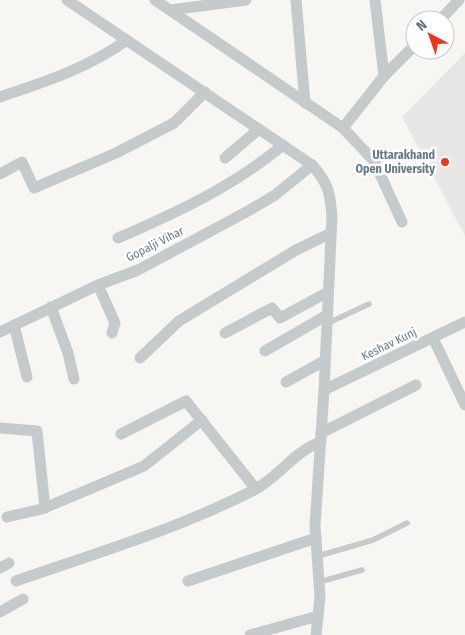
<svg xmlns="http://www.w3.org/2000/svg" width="465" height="635" viewBox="0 0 465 635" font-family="'Fira Sans Condensed',sans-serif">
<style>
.built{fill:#e7e8e6}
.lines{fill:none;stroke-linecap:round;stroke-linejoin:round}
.service{stroke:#c5cacc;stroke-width:5.5}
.minor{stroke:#c5cacc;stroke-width:11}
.poi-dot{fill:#f13418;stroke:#fff;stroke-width:2}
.labels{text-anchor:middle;stroke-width:5;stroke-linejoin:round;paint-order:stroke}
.poi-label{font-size:12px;font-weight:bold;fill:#637a86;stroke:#fff;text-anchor:end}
.street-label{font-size:12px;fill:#637a86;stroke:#fff}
</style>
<rect width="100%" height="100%" fill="#f7f6f2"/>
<!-- built -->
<polygon class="built" points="465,53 465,236 402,117"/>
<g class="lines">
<!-- service -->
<g class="service">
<polyline points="326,324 369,304"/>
<polyline points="318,556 373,540 407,523"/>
<polyline points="319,582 362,570"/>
</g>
<!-- minor -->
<g class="minor">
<path d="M67 0 312 165C328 183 330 192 332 216L324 390 315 526 320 597 316 635"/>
<polyline points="155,0 343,128 374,161 402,222"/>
<polyline points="296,0 305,103"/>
<polyline points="375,0 384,76"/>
<polyline points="170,10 246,0"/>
<polyline points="440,20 459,0"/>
<path d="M0 97C45 82 88 68 127 40"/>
<polyline points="343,128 384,76 415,45"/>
<polyline points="225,158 259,129"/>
<polyline points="0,174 22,162 34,188 116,153 174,123 205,92"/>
<path d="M118 238C176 213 234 186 283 145"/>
<polyline points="98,285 115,323 112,333"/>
<polyline points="51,307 68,353 74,379"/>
<polyline points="14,325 27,377"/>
<polyline points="0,332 98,285 138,270 250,210 275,195 312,165"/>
<polyline points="225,333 272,308 280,318 328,292"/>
<polyline points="433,338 465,405"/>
<polyline points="265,351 327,315"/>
<polyline points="140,358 179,321 296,250 329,234"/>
<polyline points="286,382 324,361"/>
<polyline points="324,390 465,322"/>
<polyline points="0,428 37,431 45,508"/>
<polyline points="321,433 416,385"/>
<polyline points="121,434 186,401 256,489"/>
<polyline points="7,517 42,509 144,466 202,420"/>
<polyline points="0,568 9,563"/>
<path d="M16 581C96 553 178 529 254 490 278 478 294 451 321 442"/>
<polyline points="188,581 316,538"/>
<polyline points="0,612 23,599"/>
<polyline points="250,635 318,616"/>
</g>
</g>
<!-- markers -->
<circle class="poi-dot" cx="445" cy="162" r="5"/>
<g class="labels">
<!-- poi labels -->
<g class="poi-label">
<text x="435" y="159">Uttarakhand<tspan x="435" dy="14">Open University</tspan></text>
</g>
<!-- street labels -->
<g class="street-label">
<text transform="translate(155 244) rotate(-27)" y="4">Gopalji Vihar</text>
<text transform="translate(389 344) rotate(-26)" y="4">Keshav Kunj</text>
</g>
</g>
<!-- north arrow -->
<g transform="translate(430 35) rotate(319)"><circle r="24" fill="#ffffff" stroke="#c1cacf"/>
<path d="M0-4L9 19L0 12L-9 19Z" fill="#f13418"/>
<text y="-8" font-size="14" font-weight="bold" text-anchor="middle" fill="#637a86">N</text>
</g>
</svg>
